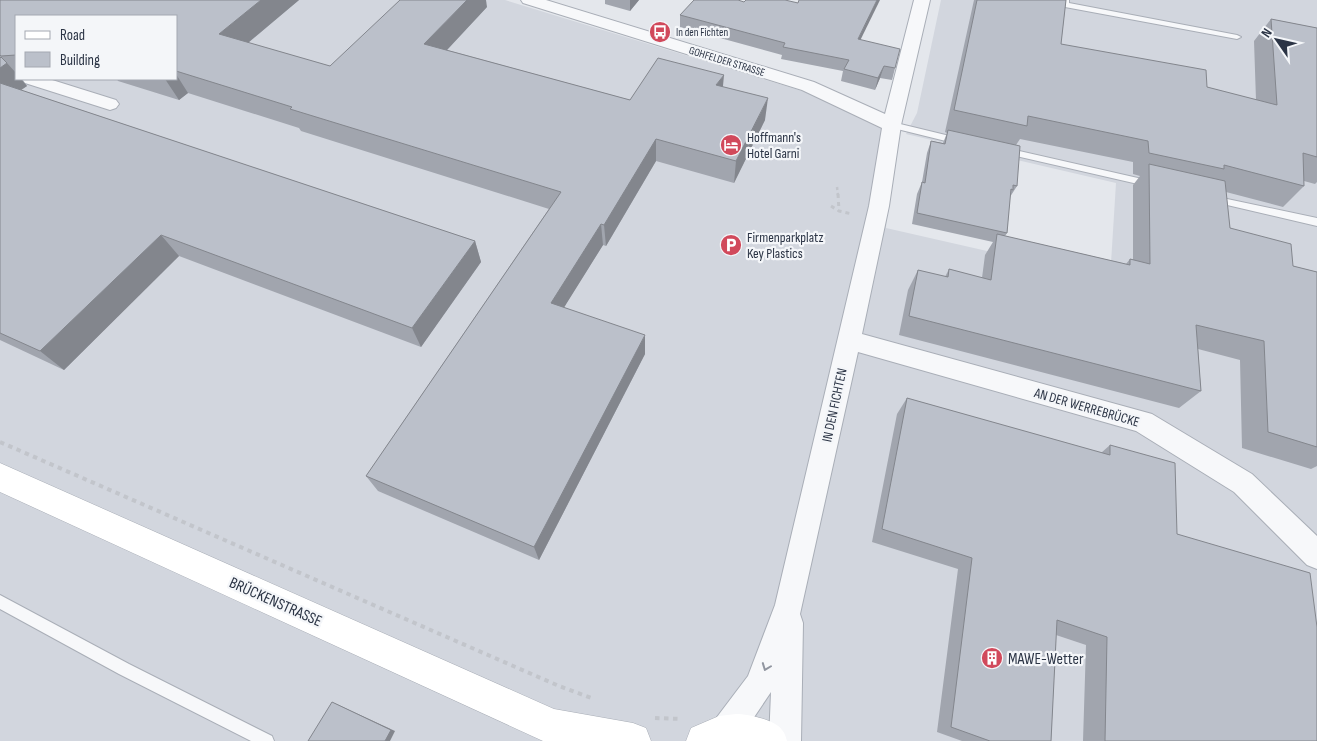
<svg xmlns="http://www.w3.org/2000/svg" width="1317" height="741" viewBox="0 0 1317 741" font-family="'Sofia Sans Condensed',sans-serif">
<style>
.built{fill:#d2d6de;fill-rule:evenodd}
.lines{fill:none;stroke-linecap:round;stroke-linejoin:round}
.service-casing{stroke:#a9aeb7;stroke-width:2}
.minor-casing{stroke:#a9aeb7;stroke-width:2}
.secondary-casing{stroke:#a9aeb7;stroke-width:1}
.path-far2{stroke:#c2c5cb;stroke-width:2.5;stroke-dasharray:3 3;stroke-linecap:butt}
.path-far1{stroke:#c2c5cb;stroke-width:3;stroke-dasharray:4 4;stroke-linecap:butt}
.path{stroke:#c2c5cb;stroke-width:4;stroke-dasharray:4.5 4.5;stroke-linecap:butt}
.service{fill:#f7f8fa;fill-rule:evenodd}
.minor{fill:#f7f8fa;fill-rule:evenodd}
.secondary{fill:#fff;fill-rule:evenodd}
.wall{fill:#a1a5ae;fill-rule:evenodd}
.shaded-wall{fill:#83868d}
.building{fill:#bbc0ca;stroke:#83868d}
.oneway{stroke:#9196a0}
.labels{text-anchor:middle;stroke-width:4.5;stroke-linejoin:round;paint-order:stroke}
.far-poi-label{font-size:11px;fill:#2b3445;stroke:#f4f6f9;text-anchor:start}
.far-street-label{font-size:11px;fill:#2b3445;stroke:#f4f6f9}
.poi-label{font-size:14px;fill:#2b3445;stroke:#f4f6f9;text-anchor:start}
.street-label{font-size:14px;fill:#2b3445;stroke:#f4f6f9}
.near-street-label{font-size:16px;fill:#2b3445;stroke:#f4f6f9}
.near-poi-label{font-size:16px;fill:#2b3445;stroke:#f4f6f9;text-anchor:start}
</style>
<rect width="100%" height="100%" fill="#e4e7ec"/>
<!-- built -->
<path class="built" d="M0 0H505L802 91 894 129 886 228 1110 279 1116 183 906 134 917 113 941 0H1317V741H0ZM16 16H176V79H16Z"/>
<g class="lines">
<!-- service casing -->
<g class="service-casing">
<g id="service">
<polygon points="1061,0 1069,0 1069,3 1237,35 1241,37 1237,39 1065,7 1061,5"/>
<polygon points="892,122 958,138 963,141 958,144 889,127 889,123"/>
<polygon points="1006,148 1151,181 1156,184 1151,187 1003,153 1003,149"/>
<polygon points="1213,196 1317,218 1317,226 1210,201 1208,199"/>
<polygon points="0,595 129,664 272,736 274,741 251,741 119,674 0,609"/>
</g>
</g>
<!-- minor casing -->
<g class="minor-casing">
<g id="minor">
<polygon points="521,0 546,0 814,82 885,114 914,0 930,0 901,125 889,206 862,334 1152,414 1252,474 1317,536 1317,569 1307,565 1234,492 1136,431 858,352 800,614 803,623 801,741 769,741 771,692 738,741 713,741 709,732 714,721 748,676 775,605 869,206 882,128 802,90 523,3"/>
<polygon points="22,79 49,79 116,100 119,104 116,108 110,110 25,83"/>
</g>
</g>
<!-- secondary casing -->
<g class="secondary-casing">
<g id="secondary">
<polygon points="0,463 554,709 633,723 646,728 651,741 543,741 0,492"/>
<path d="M736 714C748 714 776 720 782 730 785 733 786 738 787 741H686L691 728 719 716Z"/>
</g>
</g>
<!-- path-far2 -->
<polyline class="path-far2" points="837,187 838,195"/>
<!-- path-far1 -->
<g class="path-far1">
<polyline points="838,194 839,211"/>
<polyline points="831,206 839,211 852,214"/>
</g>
<!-- path -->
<g class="path">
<polyline points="0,442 559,686 594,699"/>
<polyline points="655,718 681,719"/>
</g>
<!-- service -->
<use href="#service" class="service"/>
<!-- minor -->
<use href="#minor" class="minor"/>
<!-- secondary -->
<use href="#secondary" class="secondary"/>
</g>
<!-- wall -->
<g class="wall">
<polygon points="0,0 299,0 248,43 330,66 487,7 447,50 630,100 722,87 765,120 734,183 656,161 606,246 603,245 564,307 645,354 539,560 378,491 366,476 549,209 301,131 299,128 188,93 179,100 118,81 117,79 176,79 176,16 16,16 16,79 21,79 27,86 21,90 475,241 481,262 421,347 179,256 64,370 0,340"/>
<polygon points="605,0 639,0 630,11 605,4"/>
<path d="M974 0H1066L1061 44 1207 87 1256 100 1254 41 1271 19 1317 28V182L1315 184 1304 181V186L1283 207 1226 192 1230 228 1293 266 1317 272V466L1311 469 1242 448 1240 360 1198 349 1201 391 1179 408 899 335 908 290 918 270 945 277 949 269 982 278 985 255 993 242 912 224 917 194 922 182 927 153 931 141 943 143 947 133 945 132ZM1020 139 1133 162V174L1140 176 1133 185V260L1130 259 1126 264 1005 236 1007 233 1010 197 1017 186 1016 145Z"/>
<polygon points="744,2 798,3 860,39 895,68 892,80 880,78 875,90 841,81 843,71 781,59 782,55 680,27 680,15"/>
<polygon points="907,398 1101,453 1110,445 1177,534 1317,741 1083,741 1086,645 1056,635 1051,741 962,741 937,732 958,569 872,542 897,414"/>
</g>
<!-- shaded-wall -->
<g class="shaded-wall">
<polygon points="261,0 299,0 231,57 219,34"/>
<polygon points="467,0 486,0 487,7 431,67 424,44"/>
<polygon points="630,0 639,0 630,11"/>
<polygon points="877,0 880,0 855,51 858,39"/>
<polygon points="7,63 16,73 16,79 21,79 27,86 6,100 0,93 0,68"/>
<polygon points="884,66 880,78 875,90 878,78"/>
<polygon points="176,74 188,93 179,100 165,79 176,79"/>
<polygon points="724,75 722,97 716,85"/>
<polygon points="768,98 765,120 734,183 736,161"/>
<polygon points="656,139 656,161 606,246 604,225"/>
<polygon points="601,224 603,245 555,322 551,303"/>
<polygon points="161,235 179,256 64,370 40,351"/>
<polygon points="475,241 481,262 421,347 412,328"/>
<polygon points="645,335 645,354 539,560 534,547"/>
<polygon points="332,702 395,731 390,741 385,741"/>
</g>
<!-- building -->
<g class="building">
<polygon points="0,0 261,0 219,34 330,66 400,0 467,0 424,44 630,100 658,58 724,75 716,85 768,98 736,161 656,139 604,225 601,224 551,303 645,335 534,547 366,476 561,192 290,109 292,107 176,71 176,16 16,16 16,55 1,56 0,55"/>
<polygon points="694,0 738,0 744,2 746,0 785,0 798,3 799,0 877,0 858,39 900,49 895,68 884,66 878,78 844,69 849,60 783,47 785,43 680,15"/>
<polygon points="977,0 1066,0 1061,44 1206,70 1207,87 1277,105 1271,19 1317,28 1317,157 1303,153 1304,186 1224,165 1224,169 1149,153 1148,141 1028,116 1027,126 954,110"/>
<polygon points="1,57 7,63 0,68 0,58"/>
<polygon points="0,83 475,241 412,328 161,235 40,351 0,333"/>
<polygon points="948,130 1020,146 1017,186 1013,185 1013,190 1011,189 1007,233 917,213 922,182 925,183 931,141 945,144"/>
<polygon points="1149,164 1225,181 1230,228 1291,244 1293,266 1317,272 1317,447 1268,432 1264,341 1196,325 1201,391 909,316 918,270 948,277 949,269 991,280 997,234 1130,265 1130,259 1150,264"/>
<polygon points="907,398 1110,455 1110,445 1175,463 1177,534 1310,573 1317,627 1317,741 1105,741 1107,637 1057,620 1051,741 990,741 951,727 972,558 882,529"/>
<polygon points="332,702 391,730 385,741 308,741"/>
</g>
<!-- one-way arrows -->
<defs><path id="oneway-chevron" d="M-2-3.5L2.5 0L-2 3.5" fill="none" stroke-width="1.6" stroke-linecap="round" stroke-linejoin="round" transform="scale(1.25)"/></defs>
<use class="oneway" href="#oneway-chevron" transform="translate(766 667) rotate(111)"/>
<!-- icons -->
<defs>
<g id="bus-disc" transform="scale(1.125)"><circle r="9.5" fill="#d1495b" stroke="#f4f6f9"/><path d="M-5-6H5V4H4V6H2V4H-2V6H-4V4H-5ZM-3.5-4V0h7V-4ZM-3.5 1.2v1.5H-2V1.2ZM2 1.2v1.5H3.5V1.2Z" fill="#fff"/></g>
<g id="hotel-disc" transform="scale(1.125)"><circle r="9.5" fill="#d1495b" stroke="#f4f6f9"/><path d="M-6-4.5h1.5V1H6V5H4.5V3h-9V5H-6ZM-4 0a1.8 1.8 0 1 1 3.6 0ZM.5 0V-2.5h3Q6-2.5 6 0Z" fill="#fff"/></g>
<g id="parking-disc" transform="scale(1.125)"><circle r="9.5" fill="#d1495b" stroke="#f4f6f9"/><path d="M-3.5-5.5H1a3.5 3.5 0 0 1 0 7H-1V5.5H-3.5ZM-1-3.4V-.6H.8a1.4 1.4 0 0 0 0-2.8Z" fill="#fff"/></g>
<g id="building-disc" transform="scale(1.125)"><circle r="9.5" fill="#d1495b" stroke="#f4f6f9"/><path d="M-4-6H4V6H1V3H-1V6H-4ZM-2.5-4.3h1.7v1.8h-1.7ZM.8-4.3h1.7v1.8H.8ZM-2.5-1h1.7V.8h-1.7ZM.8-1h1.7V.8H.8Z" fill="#fff"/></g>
</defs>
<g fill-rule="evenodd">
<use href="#bus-disc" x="660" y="32"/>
<use href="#hotel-disc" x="731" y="145"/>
<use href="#parking-disc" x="731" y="245"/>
<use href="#building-disc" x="992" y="658"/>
</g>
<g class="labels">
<!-- far-poi labels -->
<g class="far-poi-label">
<text x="676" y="36">In den Fichten</text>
</g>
<!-- far-street labels -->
<g class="far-street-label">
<text transform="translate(727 61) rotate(17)" y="4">GOHFELDER STRASSE</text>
</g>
<!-- poi labels -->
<g class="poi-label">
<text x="747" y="142">Hoffmann's<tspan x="747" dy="16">Hotel Garni</tspan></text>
<text x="747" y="242">Firmenparkplatz<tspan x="747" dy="16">Key Plastics</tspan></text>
</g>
<!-- street labels -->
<g class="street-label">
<text transform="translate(834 405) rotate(-78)" y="5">IN DEN FICHTEN</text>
<text transform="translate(1087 407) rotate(16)" y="5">AN DER WERREBRÜCKE</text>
</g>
<!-- near-street labels -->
<g class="near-street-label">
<text transform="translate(276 601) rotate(24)" y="6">BRÜCKENSTRASSE</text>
</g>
<!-- near-poi labels -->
<g class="near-poi-label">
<text x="1008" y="664">MAWE-Wetter</text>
</g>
</g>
<!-- legend -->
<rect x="15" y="15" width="162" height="65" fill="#f4f6f9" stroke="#a4a8b1"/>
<rect x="25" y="31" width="25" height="8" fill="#ffffff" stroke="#a4a8b1"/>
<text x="60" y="40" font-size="15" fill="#2b3445">Road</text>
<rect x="25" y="52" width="25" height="15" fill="#bbc0ca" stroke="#a4a8b1"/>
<text x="60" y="65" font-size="15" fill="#2b3445">Building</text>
<!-- north arrow -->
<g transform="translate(1277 40) rotate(304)" stroke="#f4f6f9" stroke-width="4" paint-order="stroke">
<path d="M0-4L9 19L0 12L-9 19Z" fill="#2b3445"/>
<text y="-8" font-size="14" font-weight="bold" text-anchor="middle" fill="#2b3445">N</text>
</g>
</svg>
